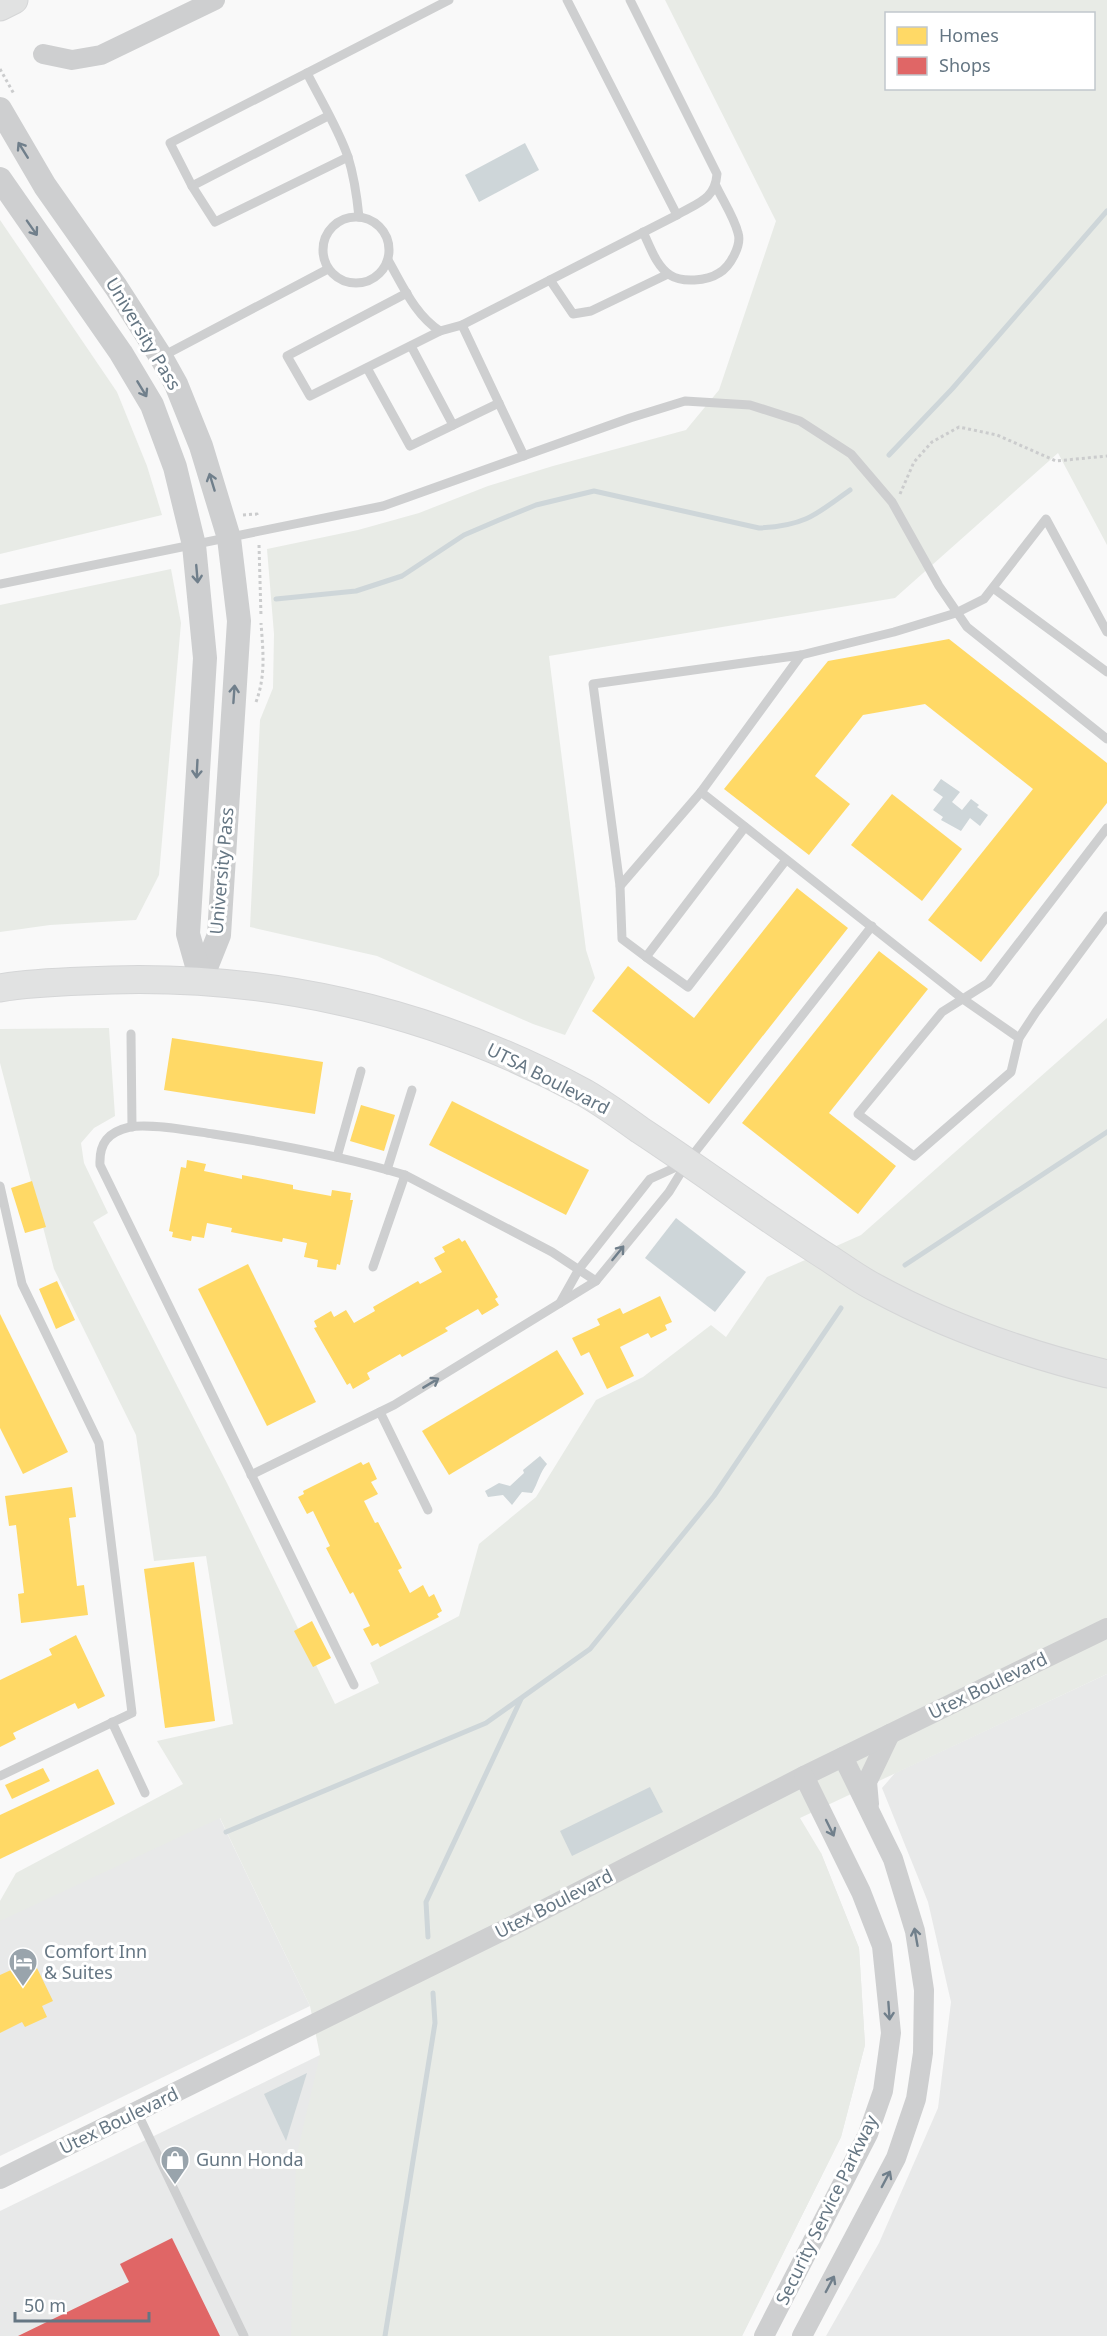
<svg xmlns="http://www.w3.org/2000/svg" width="1107" height="2336" viewBox="0 0 1107 2336" font-family="'Noto Sans',sans-serif">
<style>
.built{fill:#e8e9e9}
.green{fill:#e8ebe6;fill-rule:evenodd}
.water{fill:#ced6d9}
.homes{fill:#ffd966}
.shops{fill:#e06666}
.lines{fill:none;stroke-linecap:round;stroke-linejoin:round}
.stream{stroke:#ced6d9;stroke-width:5}
.secondary-casing{stroke:#d5d6d7;stroke-width:29}
.path{stroke:#cbcccd;stroke-width:3;stroke-dasharray:3 3;stroke-linecap:butt}
.service{stroke:#cecfd0;stroke-width:9}
.minor{stroke:#cecfd0;stroke-width:20}
.tertiary{stroke:#cecfd0;stroke-width:24}
.secondary{stroke:#e1e2e2;stroke-width:27}
.oneway{stroke:#707f8b}
.labels{text-anchor:middle;stroke-width:6;stroke-linejoin:round;paint-order:stroke}
.street-label{font-size:18px;fill:#657683;stroke:#fff}
.poi-label{font-size:18px;fill:#657683;stroke:#fff;text-anchor:start}
</style>
<rect width="100%" height="100%" fill="#f9f9f9"/>
<!-- built -->
<g class="built">
<polygon points="1107,1674 1107,2336 826,2336 879,2243 938,2108 951,2002 928,1902 882,1788 895,1773"/>
<polygon points="213,1804 310,2006 0,2156 0,1909"/>
<polygon points="821,1853 859,1948 865,2045 841,2137 742,2336 0,2336 0,2211 320,2055"/>
</g>
<!-- green -->
<g class="green">
<path d="M665 0H1107V545L1058 453 895 598 549 656 586 950 595 978 565 1035 533 1024 377 956 250 927 260 720 273 688 274 634 267 549 358 530 419 513 488 486 553 466 686 430 719 390 776 221ZM886 14H1094V88H886Z"/>
<polygon points="0,220 117,392 147,466 162,515 0,554"/>
<polygon points="171,569 181,623 159,875 136,920 50,925 0,932 0,605"/>
<polygon points="1107,1018 1107,1674 800,1818 821,1853 859,1948 865,2045 841,2137 742,2336 291,2336 296,2158 320,2055 310,2006 220,1818 0,1921 0,1901 16,1873 183,1784 157,1741 233,1724 206,1556 154,1561 136,1435 54,1269 0,1063 0,1029 109,1028 115,1116 94,1128 81,1143 84,1163 108,1213 93,1222 227,1483 335,1704 379,1683 370,1663 459,1616 479,1544 536,1497 596,1400 643,1377 711,1325 726,1337 767,1277 861,1235"/>
</g>
<!-- water -->
<g class="water">
<polygon points="525,143 539,170 479,202 465,175"/>
<polygon points="941,779 960,792 952,802 962,810 971,799 979,805 977,807 988,815 980,826 970,818 961,831 941,820 943,817 933,810 943,797 933,790"/>
<polygon points="676,1218 746,1272 715,1312 645,1258"/>
<path d="M540 1456 547 1464C540 1472 538 1483 532 1493L522 1492 512 1505 503 1495 488 1497 485 1491 499 1483 510 1486 524 1473 523 1470Z"/>
<polygon points="650,1787 663,1812 572,1856 560,1831"/>
<polygon points="307,2073 286,2141 264,2094"/>
</g>
<!-- homes -->
<g class="homes">
<polygon points="949,639 1107,763 1107,803 981,962 928,920 1033,789 925,704 863,715 815,776 850,804 809,855 724,789 828,661"/>
<polygon points="892,794 962,849 922,901 851,845"/>
<polygon points="797,888 848,928 709,1104 592,1011 628,966 694,1018"/>
<polygon points="879,951 928,989 829,1113 896,1166 858,1214 742,1123"/>
<polygon points="172,1038 323,1062 315,1114 164,1090"/>
<polygon points="452,1101 589,1170 566,1215 429,1145"/>
<polygon points="361,1105 395,1115 384,1151 350,1141"/>
<polygon points="187,1160 206,1164 204,1171 242,1179 242,1175 293,1185 293,1189 331,1196 332,1190 351,1193 350,1200 353,1200 340,1265 337,1264 336,1270 317,1267 318,1260 304,1257 307,1243 283,1238 282,1242 231,1232 232,1228 207,1223 204,1238 192,1236 191,1241 172,1237 173,1232 169,1231 181,1167 186,1168"/>
<polygon points="32,1181 46,1227 25,1233 11,1188"/>
<polygon points="459,1238 462,1242 465,1240 498,1297 495,1299 499,1305 482,1315 478,1309 445,1328 448,1331 402,1357 400,1354 367,1373 370,1379 353,1389 350,1383 347,1385 314,1328 317,1327 314,1321 331,1311 334,1317 346,1310 354,1323 375,1311 373,1307 418,1281 420,1284 442,1272 434,1258 445,1252 442,1247"/>
<polygon points="248,1264 316,1402 267,1426 198,1289"/>
<polygon points="57,1281 75,1320 56,1329 39,1289"/>
<polygon points="660,1296 672,1322 665,1325 667,1330 651,1338 648,1333 620,1347 634,1376 607,1389 589,1352 581,1356 572,1338 600,1325 597,1319 620,1308 623,1314"/>
<polygon points="0,1314 68,1452 23,1474 0,1428"/>
<polygon points="557,1350 584,1394 449,1475 422,1431"/>
<polygon points="361,1462 363,1465 369,1462 377,1479 371,1482 378,1494 364,1501 375,1523 378,1522 402,1568 398,1570 410,1593 423,1585 429,1597 434,1594 442,1611 437,1614 439,1617 380,1647 378,1643 372,1646 363,1629 370,1626 353,1592 350,1594 326,1548 330,1546 313,1511 307,1514 298,1497 304,1494 303,1491"/>
<polygon points="72,1487 76,1517 69,1518 77,1586 84,1585 88,1615 21,1623 18,1594 24,1593 16,1525 9,1526 5,1496"/>
<polygon points="194,1562 215,1721 165,1728 144,1569"/>
<polygon points="312,1621 331,1658 313,1667 294,1631"/>
<polygon points="76,1635 105,1696 78,1709 75,1703 13,1733 16,1739 0,1747 0,1680 52,1655 49,1649"/>
<polygon points="43,1768 50,1781 12,1799 5,1785"/>
<polygon points="98,1769 115,1804 0,1859 0,1815"/>
<polygon points="35,1964 53,2001 42,2006 47,2017 25,2027 22,2022 0,2033 0,1975 22,1965 25,1969"/>
</g>
<!-- shops -->
<polygon class="shops" points="172,2238 220,2336 18,2336 129,2282 120,2264"/>
<g class="lines">
<!-- stream -->
<g class="stream">
<polyline points="889,455 952,389 1107,211"/>
<path d="M276 599 356 591 402 576 464 535 499 520 536 505 594 491 759 528C804 526 816 515 850 490"/>
<polyline points="905,1265 1107,1132"/>
<polyline points="226,1832 486,1723 590,1649 714,1496 841,1308"/>
<polyline points="428,1937 426,1902 521,1699"/>
<polyline points="385,2336 435,2023 433,1993"/>
</g>
<!-- secondary casing -->
<g class="secondary-casing">
<g id="secondary">
<polyline points="0,7 14,0"/>
<path d="M0 988C28 983 56 982 84 981 260 971 430 1009 585 1093 604 1104 622 1117 640 1130 704 1172 765 1218 830 1259 845 1269 860 1280 876 1288 949 1328 1026 1354 1107 1374"/>
</g>
</g>
<!-- path -->
<g class="path">
<polyline points="0,69 14,94"/>
<polyline points="900,494 914,462 932,442 959,427 997,435 1056,461 1107,456"/>
<polyline points="243,515 257,514 257,518"/>
<polyline points="259,545 261,616"/>
<path d="M256 702C266 675 263 651 261 623"/>
</g>
<!-- service -->
<g class="service">
<path d="M630 0 717 174C715 200 697 203 677 215"/>
<polyline points="307,73 449,0"/>
<path d="M328 116 192 186 170 143 307 73C321 101 338 128 348 157 354 176 357 197 359 217"/>
<polyline points="192,186 215,222 348,157"/>
<circle cx="356" cy="250" r="33"/>
<path d="M643 232C650 246 656 266 670 275 682 283 707 281 719 273 730 267 742 245 738 233 734 217 723 201 716 186"/>
<path d="M388 260C403 286 415 315 440 331L462 325 677 215 567 0"/>
<polyline points="550,280 573,314 591,311 668,274"/>
<polyline points="407,293 287,356 310,396 440,331"/>
<polyline points="462,325 524,456"/>
<polyline points="411,346 453,425"/>
<polyline points="161,357 328,269"/>
<polyline points="367,368 410,446 499,403"/>
<polyline points="0,584 383,506 630,418 685,401 750,405 800,421 851,454 892,502 939,586 967,627 1107,739"/>
<polyline points="993,588 1107,672"/>
<polyline points="801,655 701,792 963,999 1019,1038"/>
<polyline points="701,792 620,886 593,684 801,655 894,632 956,613 984,599 1046,519 1107,632"/>
<polyline points="745,827 646,957 688,987 786,860"/>
<polyline points="1107,828 988,983 942,1012 858,1114 914,1156 1011,1072 1019,1038 1036,1012 1107,916"/>
<polyline points="620,886 622,939 646,957"/>
<polyline points="131,1034 132,1127"/>
<polyline points="337,1157 361,1071"/>
<polyline points="387,1170 412,1090"/>
<polyline points="0,1186 22,1284 99,1443 132,1713 0,1776"/>
<polyline points="373,1267 405,1175"/>
<polyline points="560,1303 579,1269 650,1179 683,1164"/>
<polyline points="380,1412 428,1510"/>
<polyline points="251,1475 394,1405 596,1281 669,1192 688,1161 872,926"/>
<path d="M354 1685 100 1165C99 1143 108 1132 130 1127 150 1123 192 1131 213 1134 278 1144 342 1156 405 1175L552 1252 596 1281"/>
<polyline points="112,1722 145,1793"/>
<polyline points="137,2112 244,2336"/>
</g>
<!-- minor -->
<g class="minor">
<polyline points="43,54 72,60 101,55 215,0"/>
<polyline points="869,1804 867,1782 890,1734"/>
<polyline points="0,2179 514,1925 804,1776 1107,1628"/>
<polyline points="764,2336 868,2134 883,2091 891,2033 882,1946 861,1892 804,1776"/>
<polyline points="802,2336 896,2158 916,2099 923,2053 924,1990 915,1931 893,1859 843,1757"/>
</g>
<!-- tertiary -->
<g class="tertiary">
<polyline points="0,109 45,186 116,287 161,357 176,384 201,446 229,538 239,621 219,935 201,980"/>
<polyline points="0,179 121,353 152,405 175,467 194,545 205,658 188,934 201,980"/>
</g>
<!-- secondary -->
<use href="#secondary" class="secondary"/>
</g>
<!-- one-way arrows -->
<defs><path id="oneway-shaft" d="M-6 0H5M1.5-3L5.5 0L1.5 3" fill="none" stroke-width="1.6" stroke-linecap="round" stroke-linejoin="round" transform="scale(1.5)"/></defs>
<g class="oneway">
<use href="#oneway-shaft" transform="translate(23 150) rotate(-122)"/>
<use href="#oneway-shaft" transform="translate(32 228) rotate(55)"/>
<use href="#oneway-shaft" transform="translate(142 389) rotate(59)"/>
<use href="#oneway-shaft" transform="translate(212 482) rotate(-107)"/>
<use href="#oneway-shaft" transform="translate(197 574) rotate(85)"/>
<use href="#oneway-shaft" transform="translate(234 694) rotate(-86)"/>
<use href="#oneway-shaft" transform="translate(197 769) rotate(93)"/>
<use href="#oneway-shaft" transform="translate(618 1253) rotate(-51)"/>
<use href="#oneway-shaft" transform="translate(431 1383) rotate(-31)"/>
<use href="#oneway-shaft" transform="translate(830 1828) rotate(64)"/>
<use href="#oneway-shaft" transform="translate(916 1937) rotate(-100)"/>
<use href="#oneway-shaft" transform="translate(889 2011) rotate(86)"/>
<use href="#oneway-shaft" transform="translate(886 2179) rotate(-62)"/>
<use href="#oneway-shaft" transform="translate(830 2284) rotate(-62)"/>
</g>
<!-- icons -->
<defs>
<g id="hotel-pin" transform="scale(1.5)"><path d="M0 17L-7.5 6A9.5 9.5 0 1 1 7.5 6Z" fill="#99a4ac" stroke="#fff"/><path d="M-6-4.5h1.5V1H6V5H4.5V3h-9V5H-6ZM-4 0a1.8 1.8 0 1 1 3.6 0ZM.5 0V-2.5h3Q6-2.5 6 0Z" fill="#fff"/></g>
<g id="shop-pin" transform="scale(1.5)"><path d="M0 17L-7.5 6A9.5 9.5 0 1 1 7.5 6Z" fill="#99a4ac" stroke="#fff"/><path d="M-5-2.5h2.3a2.7 3.5 0 0 1 5.4 0H5L5.5 6h-11ZM-1.5-2.5h3a1.5 2.3 0 0 0-3 0Z" fill="#fff"/></g>
</defs>
<g fill-rule="evenodd">
<use href="#hotel-pin" x="23" y="1962"/>
<use href="#shop-pin" x="175" y="2160"/>
</g>
<g class="labels">
<!-- street labels -->
<g class="street-label">
<text transform="translate(143 334) rotate(59)" y="6">University Pass</text>
<text transform="translate(222 871) rotate(-85)" y="6">University Pass</text>
<text transform="translate(548 1079) rotate(27)" y="6">UTSA Boulevard</text>
<text transform="translate(988 1686) rotate(-26)" y="6">Utex Boulevard</text>
<text transform="translate(554 1904) rotate(-27)" y="6">Utex Boulevard</text>
<text transform="translate(119 2121) rotate(-26)" y="6">Utex Boulevard</text>
<text transform="translate(827 2210) rotate(-64)" y="6">Security Service Parkway</text>
</g>
<!-- poi labels -->
<g class="poi-label">
<text x="44" y="1958">Comfort Inn<tspan x="44" dy="21">&amp; Suites</tspan></text>
<text x="196" y="2166">Gunn Honda</text>
</g>
</g>
<!-- legend -->
<rect x="885" y="12" width="210" height="78" fill="#ffffff" stroke="#c1c8cd" stroke-width="1.5"/>
<rect x="897" y="27" width="30" height="18" fill="#ffd966" stroke="#c1c8cd" stroke-width="1.5"/>
<text x="939" y="42" font-size="18" fill="#657683">Homes</text>
<rect x="897" y="57" width="30" height="18" fill="#e06666" stroke="#c1c8cd" stroke-width="1.5"/>
<text x="939" y="72" font-size="18" fill="#657683">Shops</text>
<!-- scale -->
<path d="M15 2312v9h134v-9" fill="none" stroke="#657683" stroke-width="3"/>
<text x="24" y="2312" font-size="18" fill="#657683" stroke="#ffffff" stroke-width="4.5" paint-order="stroke">50 m</text>
</svg>
